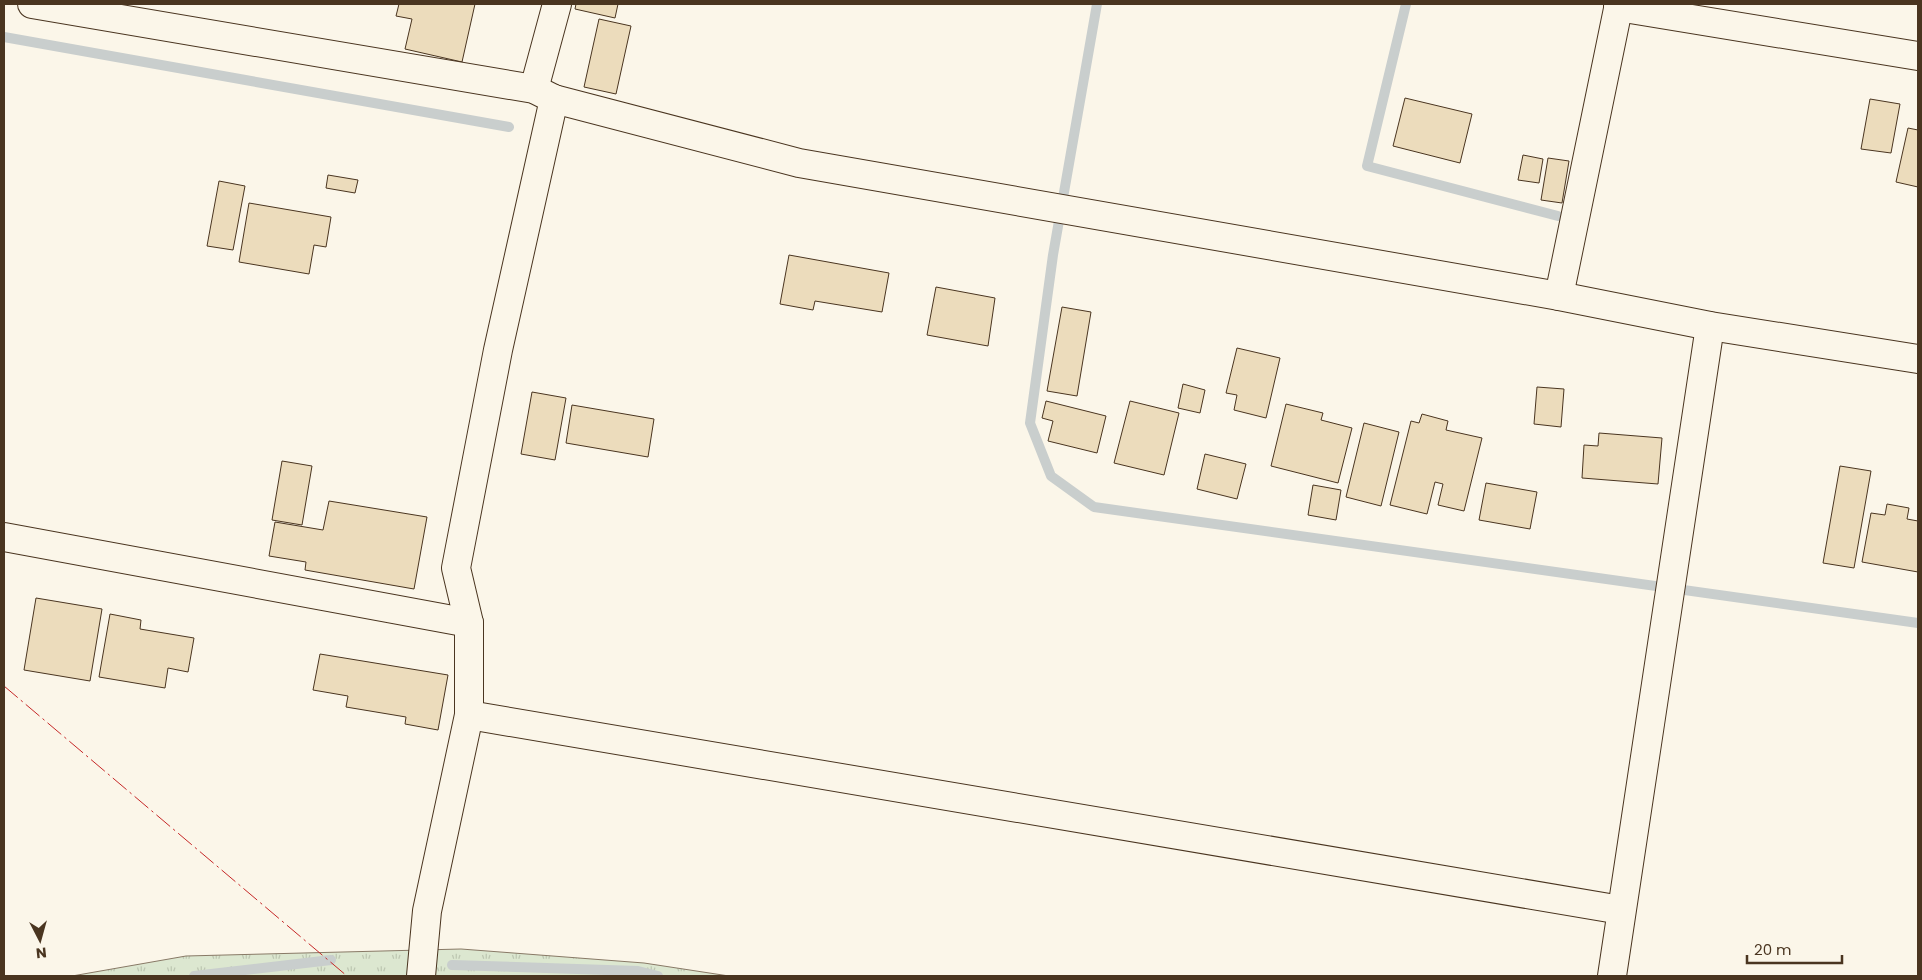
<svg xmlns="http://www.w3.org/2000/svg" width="1922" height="980" viewBox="0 0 1922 980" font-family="Poppins,sans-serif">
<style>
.grass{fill:url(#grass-tufts);stroke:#887966}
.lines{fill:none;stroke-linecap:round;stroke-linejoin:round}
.stream{stroke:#c9cecd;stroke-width:10}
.building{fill:#ecdcbc;stroke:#4a3520}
.minor-casing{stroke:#4a3520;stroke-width:30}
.minor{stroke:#fbf6e9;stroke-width:28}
.power{stroke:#c62828;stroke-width:1;stroke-dasharray:18 4 2.5 4;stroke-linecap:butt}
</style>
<defs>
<pattern id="grass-tufts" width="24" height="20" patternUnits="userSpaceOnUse" patternTransform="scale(1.25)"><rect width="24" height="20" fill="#dce7d0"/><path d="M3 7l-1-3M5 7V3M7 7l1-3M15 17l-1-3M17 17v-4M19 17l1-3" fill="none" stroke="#bec7b2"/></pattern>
</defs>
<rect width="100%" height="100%" fill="#fbf6e9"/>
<!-- grass -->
<polygon class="grass" points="461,949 644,963 729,976 72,976 186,956"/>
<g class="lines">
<!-- stream -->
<g class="stream">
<polyline points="1097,4 1053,255 1030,423 1051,476 1094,507 1918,623"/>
<polyline points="1406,4 1367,166 1558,216"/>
<polyline points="4,37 509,127"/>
<polyline points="452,965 638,971 658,976"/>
<polyline points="194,976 331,960"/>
</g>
</g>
<!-- building -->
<g class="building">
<polygon points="399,4 475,4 462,62 405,49 412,19 396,16"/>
<polygon points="576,4 618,4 615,18 575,9"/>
<polygon points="599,19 631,26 616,94 584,87"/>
<polygon points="1405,98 1472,114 1460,163 1393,146"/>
<polygon points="1870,99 1900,104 1891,153 1861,149"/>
<polygon points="1908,128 1918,130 1918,187 1896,182"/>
<polygon points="1523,155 1543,159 1539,183 1518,180"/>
<polygon points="1548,158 1569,161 1562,203 1541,200"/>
<polygon points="328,175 358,180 355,193 326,188"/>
<polygon points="219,181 245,186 233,250 207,246"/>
<polygon points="249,203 331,217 326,247 314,245 309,274 239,262"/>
<polygon points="789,255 889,273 882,312 815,301 813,310 780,304"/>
<polygon points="936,287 995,298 988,346 927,335"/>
<polygon points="1062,307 1091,312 1077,396 1047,391"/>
<polygon points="1237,348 1280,358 1266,418 1234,410 1237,395 1226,393"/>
<polygon points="1183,384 1205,390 1200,413 1178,408"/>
<polygon points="1537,387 1564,389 1561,427 1534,424"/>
<polygon points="532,392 566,398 555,460 521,454"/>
<polygon points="1046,401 1106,416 1097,453 1048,441 1053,421 1042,418"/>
<polygon points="1130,401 1179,413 1164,475 1114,463"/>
<polygon points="1286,404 1323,413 1321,420 1352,428 1338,483 1271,466"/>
<polygon points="572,405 654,419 648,457 566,443"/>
<polygon points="1422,414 1448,421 1446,430 1482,438 1464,511 1438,505 1443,484 1435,482 1427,514 1390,505 1411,421 1419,423"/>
<polygon points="1364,423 1399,432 1381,506 1346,497"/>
<polygon points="1599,433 1662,438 1658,484 1582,478 1584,445 1598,446"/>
<polygon points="1205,454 1246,464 1237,499 1197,489"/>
<polygon points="282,461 312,466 302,525 272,520"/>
<polygon points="1840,466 1871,471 1854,568 1823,563"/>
<polygon points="1486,483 1537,492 1530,529 1479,520"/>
<polygon points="1313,485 1341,490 1336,520 1308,515"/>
<polygon points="329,501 427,517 414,589 305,570 306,562 269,556 275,522 323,530"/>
<polygon points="1887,504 1909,508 1907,519 1918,521 1918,572 1862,562 1871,513 1885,515"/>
<polygon points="36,598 102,609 90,681 24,670"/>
<polygon points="110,614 141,620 140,629 194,638 188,672 168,668 165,688 99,677"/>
<polygon points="320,654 448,675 438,730 405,724 406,717 346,707 348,696 313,690"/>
</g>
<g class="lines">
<!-- minor casing -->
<g class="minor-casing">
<g id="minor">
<polyline points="32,4 534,89 554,99 799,163 1559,296 1710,326 1918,359"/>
<polyline points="1618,7 1918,56"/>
<polyline points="534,89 557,4"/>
<polyline points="1559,296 1619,4"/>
<polyline points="4,537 469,623"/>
<polyline points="469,715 1621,910"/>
<polyline points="421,976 427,911 469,715 469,623 456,568 498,350 554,99"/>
<polyline points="1612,976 1710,326"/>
</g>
</g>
<!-- minor -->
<use href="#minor" class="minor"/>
<!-- power -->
<polyline class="power" points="4,686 347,976"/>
</g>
<!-- border -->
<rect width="1922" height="980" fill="none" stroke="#4a3520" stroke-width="10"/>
<!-- north arrow -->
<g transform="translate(40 940) rotate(174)" stroke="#fbf6e9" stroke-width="4" paint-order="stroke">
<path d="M0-4L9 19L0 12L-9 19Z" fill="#4a3520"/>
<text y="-8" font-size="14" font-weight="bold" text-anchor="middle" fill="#4a3520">N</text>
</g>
<!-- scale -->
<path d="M1747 955v8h95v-8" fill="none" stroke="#4a3520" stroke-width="2.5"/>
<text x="1754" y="955" font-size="15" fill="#4a3520" stroke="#fbf6e9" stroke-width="4" paint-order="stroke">20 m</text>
</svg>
